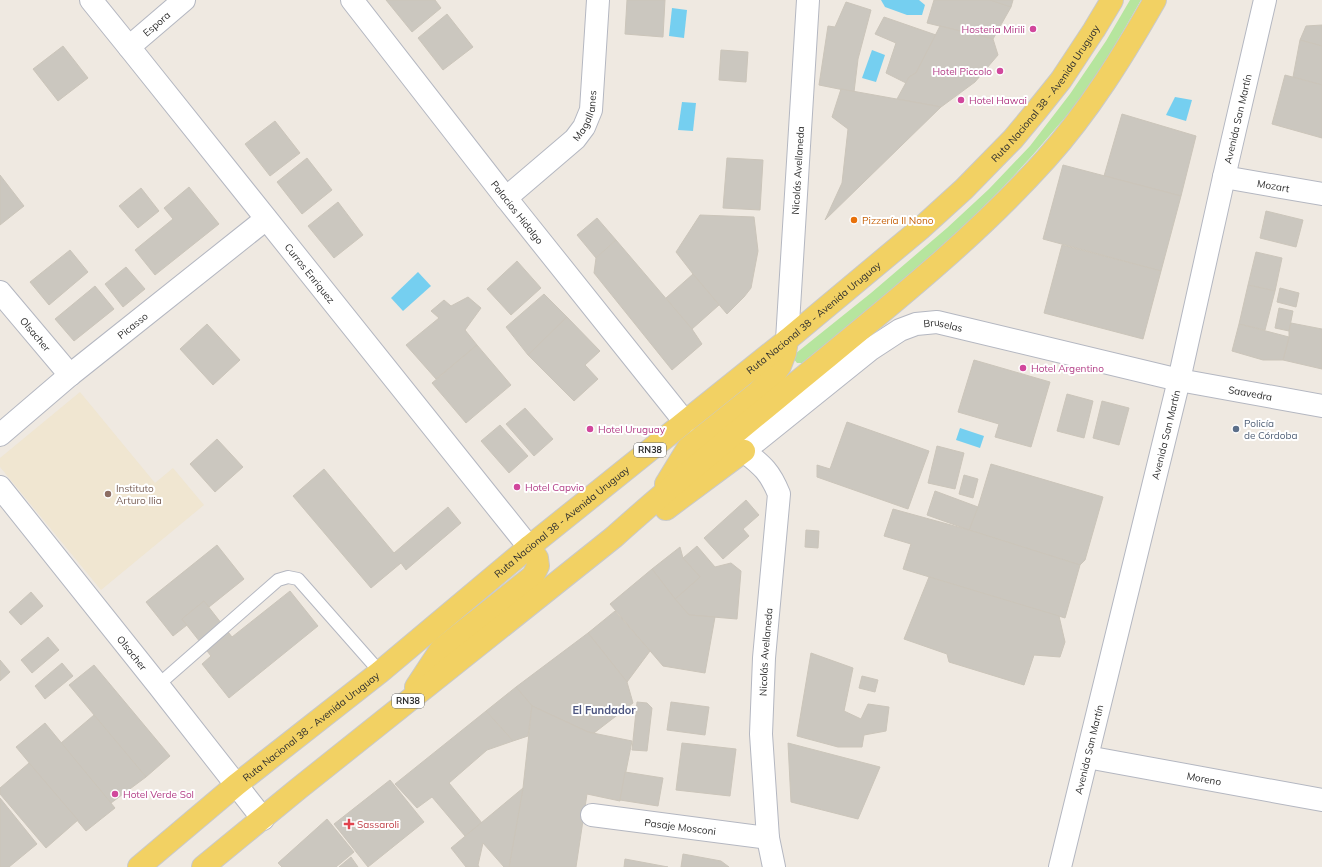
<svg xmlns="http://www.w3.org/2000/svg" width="1322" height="867" viewBox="0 0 1322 867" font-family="Mulish,sans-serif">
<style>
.education{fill:#f0e6d1}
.green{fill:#b6e59e}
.water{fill:#75cff0}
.building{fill:#cbc7bf;stroke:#cbc5ba}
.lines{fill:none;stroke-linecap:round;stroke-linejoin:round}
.lane-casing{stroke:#b4b7c1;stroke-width:14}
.street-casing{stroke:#b4b7c1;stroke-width:24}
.secondary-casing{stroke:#b4b7c1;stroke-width:24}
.primary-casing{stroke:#c9c9c9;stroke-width:24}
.lane{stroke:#fff;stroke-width:12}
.street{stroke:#fff;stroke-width:22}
.secondary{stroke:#fff;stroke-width:22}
.primary{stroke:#f2d163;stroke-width:22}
.hotel-dot{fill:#d1479c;stroke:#fff;stroke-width:1.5}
.food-dot{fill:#e8710a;stroke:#fff;stroke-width:1.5}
.service-dot{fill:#5c6f8a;stroke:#fff;stroke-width:1.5}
.education-dot{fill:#8d6e63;stroke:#fff;stroke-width:1.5}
.health-dot{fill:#e0444e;stroke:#fff;stroke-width:1.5}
.labels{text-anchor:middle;stroke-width:4;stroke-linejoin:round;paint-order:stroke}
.shield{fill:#fff;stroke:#6d6d6d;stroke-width:1}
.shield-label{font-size:9px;font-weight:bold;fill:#2e2e2e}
.street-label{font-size:10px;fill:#2e2e2e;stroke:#fff}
.hotel-label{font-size:10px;fill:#b23c85;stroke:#fff;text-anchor:start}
.food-label{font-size:10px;fill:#c56008;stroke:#fff;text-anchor:start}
.service-label{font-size:10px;fill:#4e5e75;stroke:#fff;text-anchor:start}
.education-label{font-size:10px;fill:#785e54;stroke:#fff;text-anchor:start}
.health-label{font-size:10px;fill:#be3a42;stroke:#fff;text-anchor:start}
.neighbourhood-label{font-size:11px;font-weight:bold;fill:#4d5680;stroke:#fff}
</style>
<rect width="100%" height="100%" fill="#efe9e1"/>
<!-- education -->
<polygon class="education" points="80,392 155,483 173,468 204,505 101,590 0,467 0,458"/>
<!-- green -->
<path class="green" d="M1130 0H1141C1122 33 1103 67 1081 98 1071 111 1060 123 1050 135 976 223 891 292 802 363H797L793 358 795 354 871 293 947 228 989 189 1030 146 1070 94 1106 41Z"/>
<!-- water -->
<g class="water">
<polygon points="881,0 919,0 925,5 922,15 907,15 885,7"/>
<polygon points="672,8 687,10 684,38 669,36"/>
<polygon points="872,50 885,55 876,82 862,78"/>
<polygon points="1175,97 1192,100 1186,121 1166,115"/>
<polygon points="682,102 696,103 693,131 678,130"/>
<polygon points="418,272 431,286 403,311 391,298"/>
<polygon points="960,428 984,436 980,448 956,440"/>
</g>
<!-- building -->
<g class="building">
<polygon points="386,0 435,0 441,8 412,32"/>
<polygon points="627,0 665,0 663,37 625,34"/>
<polygon points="934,0 990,0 1011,7 993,39 927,23"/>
<polygon points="990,0 1013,0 1011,7"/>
<polygon points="846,2 871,10 858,59 854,92 819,85 828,26 835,27"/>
<polygon points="447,14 473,47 443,70 418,38"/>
<polygon points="884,17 936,35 916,73 909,77 906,83 886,73 896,43 875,34"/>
<polygon points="1322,25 1322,46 1300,40 1306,26"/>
<polygon points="940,26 993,39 998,55 975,82 941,107 897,99 909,77 916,73"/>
<polygon points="1300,40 1322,46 1322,85 1293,77"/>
<polygon points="63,46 88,78 58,101 33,69"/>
<polygon points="721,50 748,52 746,82 719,80"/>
<polygon points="1285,75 1322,85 1322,138 1272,124"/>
<polygon points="841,89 941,107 825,220 842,183 848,129 832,117"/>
<polygon points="1122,114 1196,136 1181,196 1104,176"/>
<polygon points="275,121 300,153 270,176 245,144"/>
<polygon points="307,158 332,190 302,214 277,182"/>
<polygon points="727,158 763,160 760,210 723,208"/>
<polygon points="1063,165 1181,196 1161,271 1043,239"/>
<polygon points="0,175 24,206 0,225"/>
<polygon points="189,187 219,224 155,275 135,250 173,219 164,208"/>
<polygon points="141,188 159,211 138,228 119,206"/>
<polygon points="338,202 363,235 334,258 308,226"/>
<polygon points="1266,211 1303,220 1296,247 1260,238"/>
<polygon points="700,215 754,217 758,251 751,288 744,297 727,314 693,274 676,252"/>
<polygon points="597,218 616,240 596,258 577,235"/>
<polygon points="616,240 692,329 702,344 672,370 594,273 596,258"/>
<polygon points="1062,245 1161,271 1143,339 1044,313"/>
<polygon points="70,250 88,272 49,305 30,282"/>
<polygon points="1256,252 1282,258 1275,291 1248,285"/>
<polygon points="517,261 541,288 511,315 487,289"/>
<polygon points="126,267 145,289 123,307 105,284"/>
<polygon points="693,274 719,305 692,329 666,298"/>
<polygon points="1248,285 1275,291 1265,330 1239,324"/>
<polygon points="95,286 114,309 74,341 55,319"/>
<polygon points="1280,288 1299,293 1296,307 1277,302"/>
<polygon points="544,294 567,317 528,355 506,327"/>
<polygon points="468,297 481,308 465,330 477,345 436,379 406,345 439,318 431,311 444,300 451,306"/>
<polygon points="1279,308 1293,311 1289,331 1275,328"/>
<polygon points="567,317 600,351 585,365 598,379 574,401 528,355"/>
<polygon points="1291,323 1322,329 1322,369 1283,360 1289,337 1289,331"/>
<polygon points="207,324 240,360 213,385 180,349"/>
<polygon points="1239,324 1289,337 1283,360 1263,360 1232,351"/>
<polygon points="477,345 511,385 466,423 432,383"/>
<polygon points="974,360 1050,382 1031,447 995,437 999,424 958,412"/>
<polygon points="1067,394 1093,401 1084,438 1057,431"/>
<polygon points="1102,401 1129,408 1119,445 1093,438"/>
<polygon points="525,408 553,439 534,456 506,424"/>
<polygon points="847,422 929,451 908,509 817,477 817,465 830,469"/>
<polygon points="500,425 528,456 509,473 481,441"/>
<polygon points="217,439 243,467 215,492 190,464"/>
<polygon points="937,446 964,453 955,489 928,483"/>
<polygon points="991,464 1103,497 1085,560 1080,565 969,530 978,507"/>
<polygon points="324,469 394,553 448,507 461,523 406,570 401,563 371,588 293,496"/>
<polygon points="964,475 978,479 973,498 959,494"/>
<polygon points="935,491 978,507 969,530 927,515"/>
<polygon points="746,500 759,515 743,529 749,536 723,559 704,538"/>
<polygon points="893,509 969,530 1080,565 1065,618 903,569 911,544 884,536"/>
<polygon points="806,530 819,531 818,548 805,547"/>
<polygon points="217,545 244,579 209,607 204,601 182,619 187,625 173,636 146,602"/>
<polygon points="697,546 715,567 731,563 741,571 737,619 689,615 675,599 700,577 683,558"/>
<polygon points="680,547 683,558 700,577 675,599 652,569"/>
<polygon points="652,569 675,599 689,615 715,617 705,673 663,666 610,604"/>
<polygon points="929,577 1059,616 1065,642 1060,657 1034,655 1024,685 949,662 947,654 904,639"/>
<polygon points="290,591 318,626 229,698 202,664 211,656 182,619 204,601 232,637"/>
<polygon points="31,592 43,606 21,625 9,612"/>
<polygon points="615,611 650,651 627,682 588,633"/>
<polygon points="588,633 627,682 633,703 594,733 588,732 532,706 516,687"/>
<polygon points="48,637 59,650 32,673 21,660"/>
<polygon points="811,653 853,668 844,711 861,719 868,704 889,707 886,731 864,735 862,747 838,747 797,736"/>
<polygon points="0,660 10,672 0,681"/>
<polygon points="62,663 73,676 45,699 35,686"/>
<polygon points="94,665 170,756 146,777 69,685"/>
<polygon points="862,676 878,680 875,692 859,688"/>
<polygon points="516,687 532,706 528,736 513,741 486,711"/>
<polygon points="637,702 647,703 652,708 647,751 632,750"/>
<polygon points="671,702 709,707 705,735 667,730"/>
<polygon points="532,706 588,732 632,741 620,801 587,794 576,867 509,867 523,788"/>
<polygon points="486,711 513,741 487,750 449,783 482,823 465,836 432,797 417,808 395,784"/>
<polygon points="94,715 146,777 111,803 61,743"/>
<polygon points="45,723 115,808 86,831 16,747"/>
<polygon points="682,743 736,749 730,796 676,790"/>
<polygon points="788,743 880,767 858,819 791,802"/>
<polygon points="29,763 78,820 46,848 0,794 0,788"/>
<polygon points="625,772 663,778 658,806 620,800"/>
<polygon points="390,780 424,822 368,867 334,824"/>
<polygon points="523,788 509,867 504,867 483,843 478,865 479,867 466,867 451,848"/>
<polygon points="0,798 37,844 9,867 0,867"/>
<polygon points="327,819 354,852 336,867 282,867 278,863"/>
<polygon points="683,854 721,861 729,867 681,867"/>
<polygon points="351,857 358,867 339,867"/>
<polygon points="625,859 668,867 624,867"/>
</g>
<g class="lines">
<!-- lane casing -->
<g class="lane-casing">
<polyline id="lane" points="158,685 278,580 288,577 298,579 380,672"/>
</g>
<!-- street casing -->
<g class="street-casing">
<g id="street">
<path id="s1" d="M91 0 129 47 529 547"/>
<path id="s2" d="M352 0 506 198 685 422"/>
<path id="s3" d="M129 47 184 0"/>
<path id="s4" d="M1224 177 1322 194"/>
<path id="s5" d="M506 198 575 139 584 127 591 110 598 0"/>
<path id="s6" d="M0 292 70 375"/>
<path id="s7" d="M787 340 808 0"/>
<path id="s8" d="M0 435 70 375 266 219"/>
<path id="s9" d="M0 487 158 685 263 819"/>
<path id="s10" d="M1087 757 1322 800"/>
<path id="s11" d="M592 815 768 838"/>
<path id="s12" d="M774 867 768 838 761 734 764 658 779 494C770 472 763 466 744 451L871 349 900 330 916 324 937 322 1179 380 1322 406"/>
</g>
</g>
<!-- secondary casing -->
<g class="secondary-casing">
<g id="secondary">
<path id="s13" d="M1060 867 1179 380 1224 177 1265 0"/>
</g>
</g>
<!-- primary casing -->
<g class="primary-casing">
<g id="primary">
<polyline points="666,484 688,448 758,392 771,379 780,366 785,353 787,340"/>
<polyline points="666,509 744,451"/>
<polyline points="416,687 441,649 533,576 538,566 537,558 529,547"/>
<path id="s14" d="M139 867 236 785 380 672 529 547 787 340 920 229 964 189 1013 139 1037 110 1061 80 1094 30 1112 0"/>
<path d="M203 867 298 789 614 537C675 482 739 430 802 378 887 308 973 240 1046 159 1089 111 1123 56 1155 0"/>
</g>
</g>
<!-- lane -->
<use href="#lane" class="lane"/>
<!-- street -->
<use href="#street" class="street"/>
<!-- secondary -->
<use href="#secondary" class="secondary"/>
<!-- primary -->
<use href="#primary" class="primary"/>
</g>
<!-- markers -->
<g class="hotel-dot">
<circle cx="1033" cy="29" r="4"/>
<circle cx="1000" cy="71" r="4"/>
<circle cx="961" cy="100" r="4"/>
<circle cx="1023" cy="368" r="4"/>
<circle cx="590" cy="429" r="4"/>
<circle cx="517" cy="487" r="4"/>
<circle cx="115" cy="794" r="4"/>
</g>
<circle class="food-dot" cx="854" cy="220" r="4"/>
<circle class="service-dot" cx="1236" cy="429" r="4"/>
<circle class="education-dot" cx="108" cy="494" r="4"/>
<path class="health-dot" d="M347 818h4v4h4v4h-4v4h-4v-4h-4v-4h4z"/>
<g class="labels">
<!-- shield labels -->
<g class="shield">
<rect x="634" y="443" width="32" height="14" rx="3"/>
<rect x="392" y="694" width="32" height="14" rx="3"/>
</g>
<g class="shield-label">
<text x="650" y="453">RN38</text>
<text x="408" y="704">RN38</text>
</g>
<!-- street labels -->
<g class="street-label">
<text dy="4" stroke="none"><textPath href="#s3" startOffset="36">Espora</textPath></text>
<text dy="4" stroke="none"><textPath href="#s14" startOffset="1194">Ruta Nacional 38 - Avenida Uruguay</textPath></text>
<text dy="4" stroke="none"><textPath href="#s5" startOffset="117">Magallanes</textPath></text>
<text dy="4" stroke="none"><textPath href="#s13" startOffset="769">Avenida San Martín</textPath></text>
<text dy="4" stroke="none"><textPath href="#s7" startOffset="170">Nicolás Avellaneda</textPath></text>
<text dy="4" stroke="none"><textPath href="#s4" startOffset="50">Mozart</textPath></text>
<text dy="4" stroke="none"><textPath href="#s2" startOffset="269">Palacios Hidalgo</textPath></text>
<text dy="4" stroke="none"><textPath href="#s1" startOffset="350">Curros Enriquez</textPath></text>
<text dy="4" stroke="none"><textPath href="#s14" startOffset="870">Ruta Nacional 38 - Avenida Uruguay</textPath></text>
<text dy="4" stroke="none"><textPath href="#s8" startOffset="172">Picasso</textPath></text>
<text dy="4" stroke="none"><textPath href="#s12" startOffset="673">Bruselas</textPath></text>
<text dy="4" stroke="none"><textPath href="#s6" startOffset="55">Olsacher</textPath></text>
<text dy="4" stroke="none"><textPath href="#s12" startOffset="988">Saavedra</textPath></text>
<text dy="4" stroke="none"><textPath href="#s13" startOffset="445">Avenida San Martín</textPath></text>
<text dy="4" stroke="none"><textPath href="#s14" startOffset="546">Ruta Nacional 38 - Avenida Uruguay</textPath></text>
<text dy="4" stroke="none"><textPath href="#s12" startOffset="216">Nicolás Avellaneda</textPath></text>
<text dy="4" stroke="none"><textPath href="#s9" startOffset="212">Olsacher</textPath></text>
<text dy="4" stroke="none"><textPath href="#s14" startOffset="222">Ruta Nacional 38 - Avenida Uruguay</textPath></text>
<text dy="4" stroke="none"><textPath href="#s13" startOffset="121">Avenida San Martín</textPath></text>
<text dy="4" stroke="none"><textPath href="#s10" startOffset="119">Moreno</textPath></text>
<text dy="4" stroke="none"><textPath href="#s11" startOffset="89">Pasaje Mosconi</textPath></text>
</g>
<!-- hotel labels -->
<g class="hotel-label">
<text x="1025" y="33" text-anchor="end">Hosteria Mirili</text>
<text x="992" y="75" text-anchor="end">Hotel Piccolo</text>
<text x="969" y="104">Hotel Hawai</text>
<text x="1031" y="372">Hotel Argentino</text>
<text x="598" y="433">Hotel Uruguay</text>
<text x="525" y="491">Hotel Capvio</text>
<text x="123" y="798">Hotel Verde Sol</text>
</g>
<!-- food labels -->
<g class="food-label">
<text x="862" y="224">Pizzería Il Nono</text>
</g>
<!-- service labels -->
<g class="service-label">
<text x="1244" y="427">Policía<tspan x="1244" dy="12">de Córdoba</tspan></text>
</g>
<!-- education labels -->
<g class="education-label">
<text x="116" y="492">Instituto<tspan x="116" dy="12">Arturo Ilia</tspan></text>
</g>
<!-- health labels -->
<g class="health-label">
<text x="357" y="828">Sassaroli</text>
</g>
<!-- neighbourhood labels -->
<g class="neighbourhood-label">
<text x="604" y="714">El Fundador</text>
</g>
</g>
</svg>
